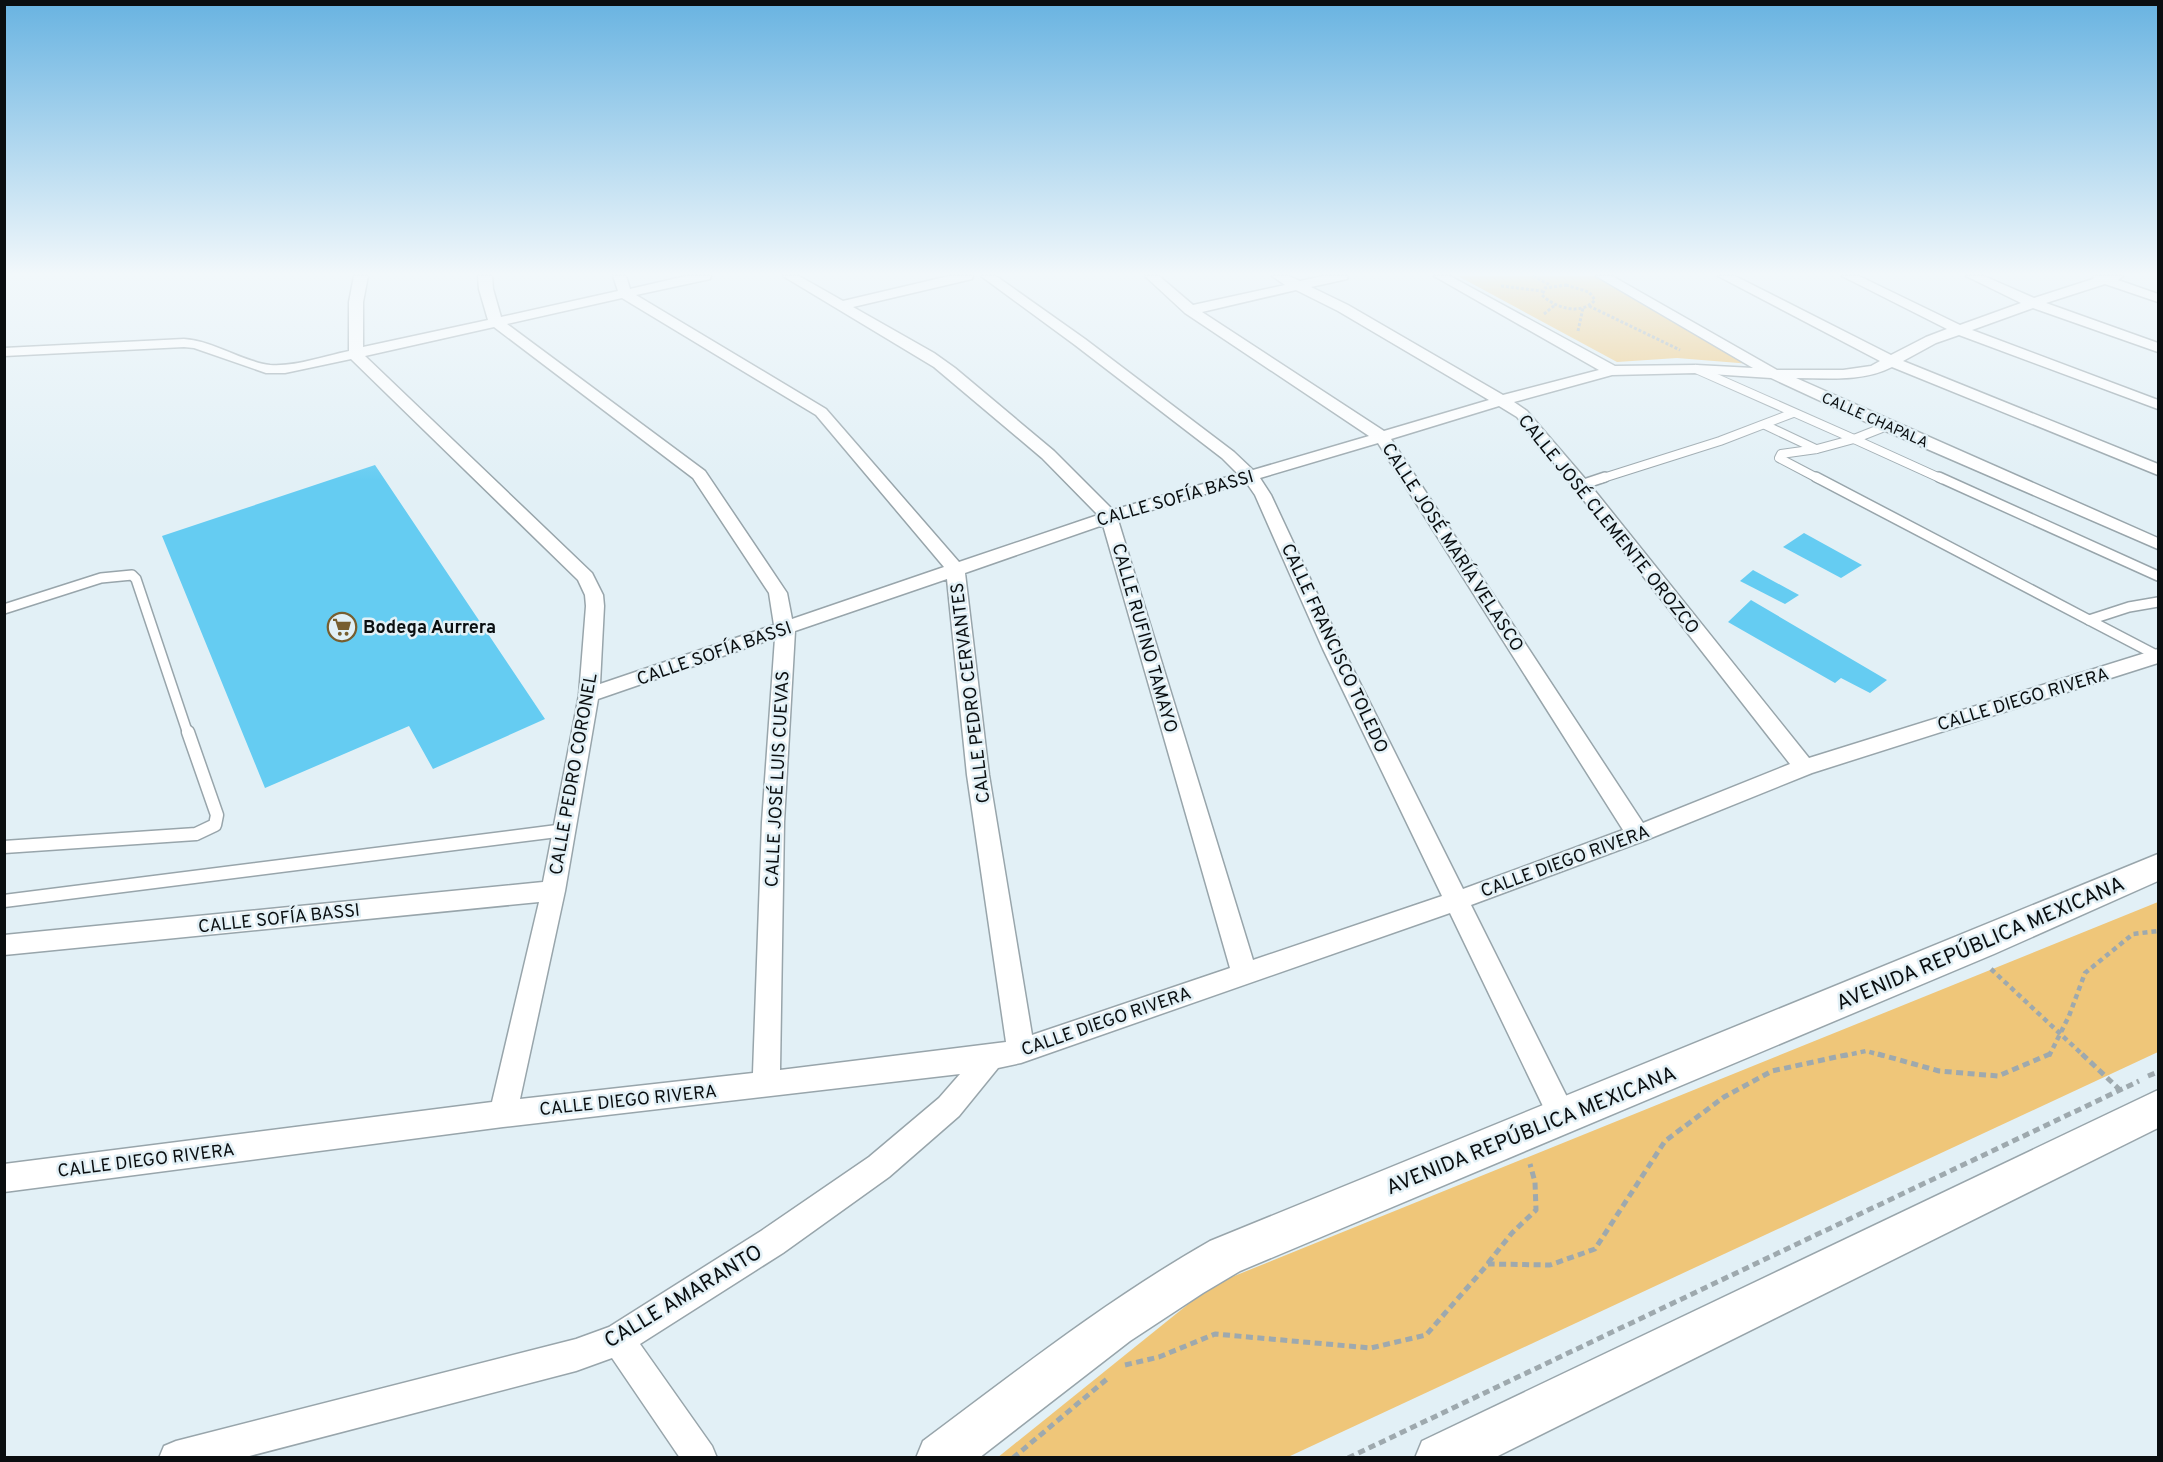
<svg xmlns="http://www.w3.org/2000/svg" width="2163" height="1462" viewBox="0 0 2163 1462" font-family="Overpass,sans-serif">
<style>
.green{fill:#efc679}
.building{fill:#65ccf2}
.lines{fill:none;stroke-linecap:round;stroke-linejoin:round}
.lane-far2-casing{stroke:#98a5ab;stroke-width:10}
.lane-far1-casing{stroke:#98a5ab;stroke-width:12}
.lane-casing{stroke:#98a5ab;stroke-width:15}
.street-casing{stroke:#98a5ab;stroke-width:3}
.secondary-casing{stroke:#98a5ab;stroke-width:3}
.path-far2{stroke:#9ea9ae;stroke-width:3;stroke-dasharray:3 2;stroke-linecap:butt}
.path-far1{stroke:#9ea9ae;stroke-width:4.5;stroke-dasharray:5 4;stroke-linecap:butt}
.path{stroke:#9ea9ae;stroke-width:5;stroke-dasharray:7 4.5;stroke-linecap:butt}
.lane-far2{stroke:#fff;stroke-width:8}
.lane-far1{stroke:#fff;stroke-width:9}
.lane{stroke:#fff;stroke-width:12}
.street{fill:#fff;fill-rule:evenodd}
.secondary{fill:#fff;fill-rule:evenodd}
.labels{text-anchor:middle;stroke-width:5;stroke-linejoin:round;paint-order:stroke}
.far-street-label{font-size:15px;fill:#0a0e10;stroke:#e2f0f6}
.street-label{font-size:18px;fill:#0a0e10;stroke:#e2f0f6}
.poi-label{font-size:18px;font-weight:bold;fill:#0a0e10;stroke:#e2f0f6;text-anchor:start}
.near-street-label{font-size:21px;fill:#0a0e10;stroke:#e2f0f6}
</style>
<rect width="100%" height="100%" fill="#e2f0f6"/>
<!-- green -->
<g class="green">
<polygon points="1458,276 1598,276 1751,364 1677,358 1617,362"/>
<polygon points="2158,902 2158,1052 1288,1457 997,1458 1212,1285"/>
</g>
<!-- building -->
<g class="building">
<polygon points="375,465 545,719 433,769 409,726 265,788 162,536"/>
<polygon points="1804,533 1862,565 1841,578 1783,547"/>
<polygon points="1753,570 1799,595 1785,604 1740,581"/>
<polygon points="1751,600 1887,680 1870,693 1841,678 1835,683 1728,622"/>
</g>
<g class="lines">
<!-- lane-far2 casing -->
<g class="lane-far2-casing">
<g id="lane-far2">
<polyline points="1696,369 1854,439"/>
<polyline points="1765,425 1816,449"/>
<polyline points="1887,426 1854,439 1942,479"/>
<polyline points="1600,479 1720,441 1793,413"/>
<polyline points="1819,479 1779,458 1781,454 1817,449 1854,439"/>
</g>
</g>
<!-- lane-far1 casing -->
<g class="lane-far1-casing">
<g id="lane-far1">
<polyline points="1816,477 2089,620 2129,607 2158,602"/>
<polyline points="1939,477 2158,576"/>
<polyline points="1581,485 1605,477"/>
<polyline points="4,609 101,578 132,575 136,579 188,734"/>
<polyline points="2089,620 2158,656"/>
</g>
</g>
<!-- lane casing -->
<g class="lane-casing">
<g id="lane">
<polyline points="4,847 196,834 215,825 217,815 188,732"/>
<polyline points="4,901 565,830"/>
</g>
</g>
<!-- street casing -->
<g class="street-casing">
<path id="street" d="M354 276H368L363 302V347L488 320 479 289 478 276H492L493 289 501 317 618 291 613 276H626L630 289 686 276H711L710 279 636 295 826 409 959 562 1098 515 1042 458 934 367 783 276H799L843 301 949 276H973L972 279 853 307 934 353 955 368 1054 451 1113 510 1238 474 1222 458 1075 345 981 276H996L1085 339 1234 452 1253 470 1369 436 1185 313 1145 276H1159L1193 305 1285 285 1272 276H1289L1300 281 1323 276H1348L1347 279 1311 287 1348 305 1503 395 1599 370 1434 276H1450L1615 366 1696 365 1753 368 1596 276H1612L1777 370H1843L1871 366 1880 361 1718 276H1735L1891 355 1926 337 1947 329 1842 276H1859L1960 325 2021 303 1966 276H1984L2034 298 2093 279 2094 276H2123L2118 280 2158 294V302L2105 284 2046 303 2158 343V352L2033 308 1972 330 2158 400V409L1959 335 1936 343 1903 361 2158 464V475L1892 367C1863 382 1828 378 1796 378L2158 538V549L1881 429 1771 378 1696 373 1612 375 1514 402 1527 411 1587 481 1809 758 2158 649V663L1812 773 1646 840 1471 905 1573 1109 1577 1118 1573 1127 1563 1131 1553 1127 1450 913 1021 1063 998 1068 959 1116 889 1177 783 1253 640 1344 712 1446 717 1458H680L612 1358 576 1371 242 1458H159L164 1446 176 1441 576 1339 609 1327 761 1231 869 1157 939 1098 960 1074 503 1127 4 1192V1164L492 1102 539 902 4 955V935L543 882 579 695 586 606 585 595 578 580 351 359 285 373H266L194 348 184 347 4 356V348L184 339C214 341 243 362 270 365 295 367 324 356 349 351V302ZM1296 290 1338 311 1489 400 1384 431 1202 312ZM622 298 816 415 944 567 792 619 787 593 705 471 507 324ZM494 327 693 478 769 593 774 625 600 684 604 606 603 595 592 573 365 356ZM1499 406 1517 417 1575 489 1790 764 1643 823 1391 439ZM1378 443 1623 830 1463 889 1343 649 1271 495 1260 478ZM1246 482 1255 495 1323 649 1442 896 1253 960 1118 520ZM1103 525 1230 968 1032 1035 989 775 965 573ZM947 579 967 775 1006 1042 780 1070 784 822 795 631ZM775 638 762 822 753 1073 520 1099 565 891 598 699Z"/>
</g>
<!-- secondary casing -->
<g class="secondary-casing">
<g id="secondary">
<path d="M2158 854V881L1994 954 1240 1271 1203 1293 1130 1341 979 1458H916L923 1441C1017 1371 1108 1299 1210 1241Z"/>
<polygon points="2158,1090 2158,1128 1498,1456 1415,1458 1422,1441"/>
</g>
</g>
<!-- path-far2 -->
<g class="path-far2">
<polyline points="1533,276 1550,285"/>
<path d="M1566 285 1589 292 1595 300C1581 316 1555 308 1542 295L1545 288Z"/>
<polyline points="1501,286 1542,291"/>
<polyline points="1589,306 1680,350"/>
<polyline points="1544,314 1555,305"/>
<polyline points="1578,331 1583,308"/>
</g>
<!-- path-far1 -->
<g class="path-far1">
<polyline points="1991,969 2084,1056"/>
<polyline points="1843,1056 1866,1051 1884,1056"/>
<polyline points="2049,1056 2069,1016 2085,973 2133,934 2158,931"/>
</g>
<!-- path -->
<g class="path">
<polyline points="1878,1054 1939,1071 1998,1076 2050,1054"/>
<polyline points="2082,1054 2120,1090"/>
<polyline points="2148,1076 2158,1072"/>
<polyline points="1488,1263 1512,1233 1536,1210 1535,1182 1530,1164"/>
<polyline points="1125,1365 1159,1357 1215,1334 1371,1348 1426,1335 1488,1264 1550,1265 1595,1249 1665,1141 1724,1097 1772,1071 1850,1054"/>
<polyline points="1013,1458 1107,1379"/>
<polyline points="1348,1458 2139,1081"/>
</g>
<!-- lane-far2 -->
<use href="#lane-far2" class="lane-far2"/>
<!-- lane-far1 -->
<use href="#lane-far1" class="lane-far1"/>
<!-- lane -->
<use href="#lane" class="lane"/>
<!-- street -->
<use href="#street" class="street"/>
<!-- secondary -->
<use href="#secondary" class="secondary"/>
</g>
<!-- sky -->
<linearGradient id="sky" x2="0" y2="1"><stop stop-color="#68b3e1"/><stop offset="0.57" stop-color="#f2f8fb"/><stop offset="1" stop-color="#f2f8fb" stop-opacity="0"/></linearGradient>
<rect width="2163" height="481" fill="url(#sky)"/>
<!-- icons -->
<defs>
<g id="supermarket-ring" transform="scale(1.5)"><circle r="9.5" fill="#e2f0f6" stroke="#775e2f" stroke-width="1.5"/><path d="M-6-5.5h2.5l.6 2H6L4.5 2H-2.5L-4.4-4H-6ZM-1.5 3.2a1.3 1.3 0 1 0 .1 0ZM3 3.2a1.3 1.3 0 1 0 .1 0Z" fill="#775e2f"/></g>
</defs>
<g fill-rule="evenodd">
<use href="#supermarket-ring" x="342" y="627"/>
</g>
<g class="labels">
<!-- far-street labels -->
<g class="far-street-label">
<text transform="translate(1875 420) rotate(24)" y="5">CALLE CHAPALA</text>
</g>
<!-- street labels -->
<g class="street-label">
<text transform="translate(1175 498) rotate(-16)" y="6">CALLE SOFÍA BASSI</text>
<text transform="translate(1609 524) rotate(51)" y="6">CALLE JOSÉ CLEMENTE OROZCO</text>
<text transform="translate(1453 547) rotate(57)" y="6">CALLE JOSÉ MARÍA VELASCO</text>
<text transform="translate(1145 638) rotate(74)" y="6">CALLE RUFINO TAMAYO</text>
<text transform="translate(1335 648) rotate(65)" y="6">CALLE FRANCISCO TOLEDO</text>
<text transform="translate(714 653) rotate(-19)" y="6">CALLE SOFÍA BASSI</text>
<text transform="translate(970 693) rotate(-97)" y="6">CALLE PEDRO CERVANTES</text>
<text transform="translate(2023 699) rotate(-17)" y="6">CALLE DIEGO RIVERA</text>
<text transform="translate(573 774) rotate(-80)" y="6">CALLE PEDRO CORONEL</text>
<text transform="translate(777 779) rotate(-87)" y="6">CALLE JOSÉ LUIS CUEVAS</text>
<text transform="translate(1565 861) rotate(-20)" y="6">CALLE DIEGO RIVERA</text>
<text transform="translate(279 918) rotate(-6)" y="6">CALLE SOFÍA BASSI</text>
<text transform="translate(1106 1021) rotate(-19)" y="6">CALLE DIEGO RIVERA</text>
<text transform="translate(628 1100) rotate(-6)" y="6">CALLE DIEGO RIVERA</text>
<text transform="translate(146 1160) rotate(-7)" y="6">CALLE DIEGO RIVERA</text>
</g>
<!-- poi labels -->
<g class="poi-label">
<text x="363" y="633">Bodega Aurrera</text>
</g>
<!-- near-street labels -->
<g class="near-street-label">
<text transform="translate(1980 943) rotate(-23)" y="7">AVENIDA REPÚBLICA MEXICANA</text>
<text transform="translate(1531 1130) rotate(-22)" y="7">AVENIDA REPÚBLICA MEXICANA</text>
<text transform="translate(683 1296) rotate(-31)" y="7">CALLE AMARANTO</text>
</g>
</g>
<!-- border -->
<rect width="2163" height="1462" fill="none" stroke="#0a0e10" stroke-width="12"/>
</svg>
